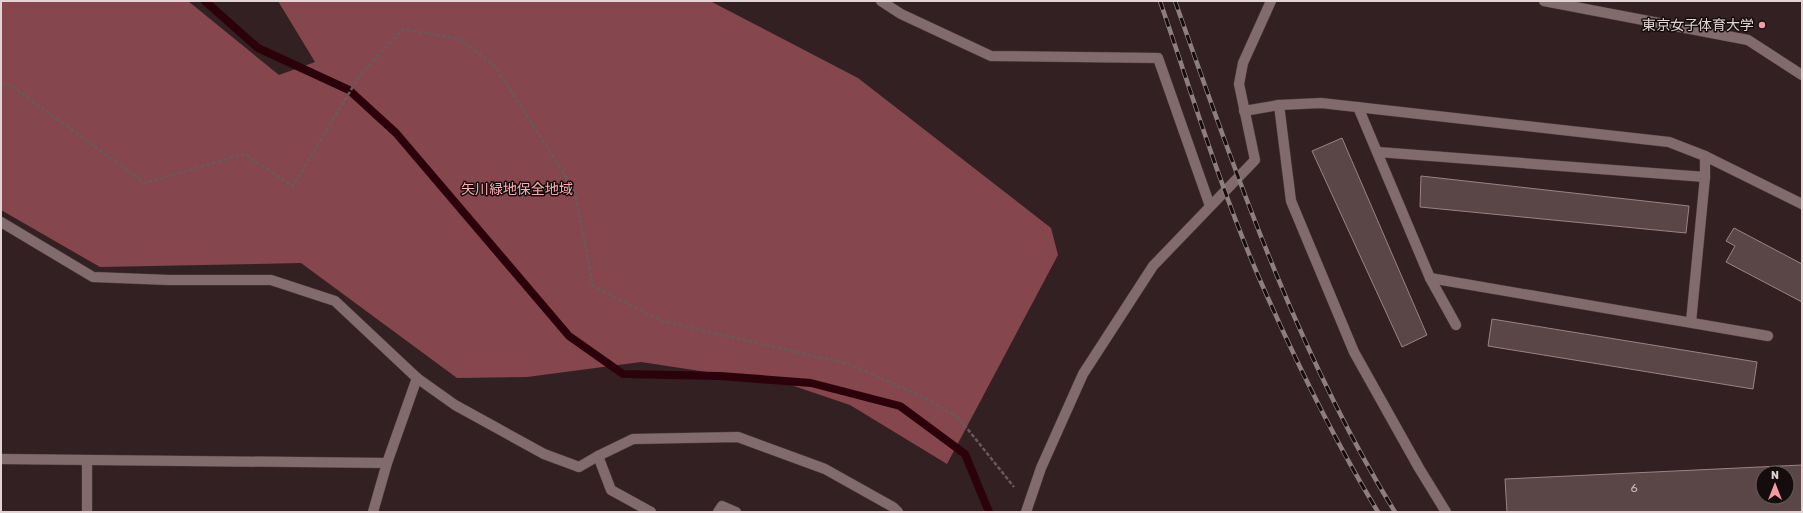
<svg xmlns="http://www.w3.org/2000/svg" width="1803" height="513" viewBox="0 0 1803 513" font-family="Rubik,'Noto Sans JP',sans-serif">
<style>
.forest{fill:#86464d}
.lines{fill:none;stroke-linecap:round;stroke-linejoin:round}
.stream{stroke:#2b020a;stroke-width:8}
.building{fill:#5b4647;stroke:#9a8384;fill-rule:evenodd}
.lane-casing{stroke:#4e3f40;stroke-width:11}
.street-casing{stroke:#4e3f40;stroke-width:11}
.path{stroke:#6a595a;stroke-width:2.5;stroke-dasharray:4 2;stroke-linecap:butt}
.lane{stroke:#826b6c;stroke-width:10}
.street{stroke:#826b6c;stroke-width:10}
.rail-casing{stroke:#8f7e80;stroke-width:4.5}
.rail{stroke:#150d0d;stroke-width:3;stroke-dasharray:9;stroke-linecap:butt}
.poi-dot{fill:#f49aa3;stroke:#150d0d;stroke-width:1.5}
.labels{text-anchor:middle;stroke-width:3;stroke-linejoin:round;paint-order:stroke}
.number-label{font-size:12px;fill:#c0b0b2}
.poi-label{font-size:14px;fill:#e2d4d5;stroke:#150d0d;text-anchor:end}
.park-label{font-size:14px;fill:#fcadb3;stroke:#150d0d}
</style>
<rect width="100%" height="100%" fill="#332022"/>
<!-- forest -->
<polygon class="forest" points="1,1 188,1 279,75 315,62 278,1 710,1 858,78 1051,228 1058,255 947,464 850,405 791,385 641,362 527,377 457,378 301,263 100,267 1,210"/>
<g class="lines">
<!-- stream -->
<polyline class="stream" points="205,1 258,48 349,90 396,133 569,336 623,374 720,376 811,383 900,406 965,454 989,512"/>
</g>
<!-- building -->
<g class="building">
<polygon points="1342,138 1427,335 1402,347 1312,151"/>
<polygon points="1421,176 1689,206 1686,233 1420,207"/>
<polygon points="1734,228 1802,264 1802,302 1726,262 1735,246 1726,241"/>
<polygon points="1492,319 1757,362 1753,389 1488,346"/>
<path d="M1802 465V512H1507L1505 479ZM1763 473H1787V497H1763Z"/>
</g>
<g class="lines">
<!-- lane casing -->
<g class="lane-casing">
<g id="lane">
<polyline points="881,1 901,14 991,56 1158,58 1210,206"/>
<polyline points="1544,1 1748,40 1802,75"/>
<polyline points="1358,107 1430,278 1456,325"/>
<polyline points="1378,152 1705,177"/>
<polyline points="1430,278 1768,336"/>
<polyline points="1691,322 1705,177 1705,156"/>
<polyline points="598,456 611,490 651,512"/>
<polyline points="718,512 722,506 736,512"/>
</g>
</g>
<!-- street casing -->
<g class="street-casing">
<g id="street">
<polyline points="1279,105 1291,201 1354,352 1419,468 1446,512"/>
<polyline points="1244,111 1279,105 1321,103 1669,142 1705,156 1802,204"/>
<polyline points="1,222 93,277 169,280 271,280 335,301 417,378 455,405 544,454 579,467 598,456 633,439 738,437 825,469 893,507 898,512"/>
<polyline points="1,459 387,463"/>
<polyline points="87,461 87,512"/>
<polyline points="373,512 387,463 417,378"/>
<polyline points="1026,512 1041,468 1083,374 1153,266 1255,160 1239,84 1243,63 1271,1"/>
</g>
</g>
<!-- path -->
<polyline class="path" points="1,85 9,84 145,183 244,154 293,186 360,75 403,29 460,39 495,66 575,191 593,286 662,321 849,364 925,398 958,417 1014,487"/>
<!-- lane -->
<use href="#lane" class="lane"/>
<!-- street -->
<use href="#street" class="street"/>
<!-- rail casing -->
<g class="rail-casing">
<g id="rail">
<path d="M1160 1C1192 94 1221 190 1260 280 1295 360 1333 438 1378 512"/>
<path d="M1175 1C1237 176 1297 353 1395 512"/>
</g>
</g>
<!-- rail -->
<use href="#rail" class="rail"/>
</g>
<!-- markers -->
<circle class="poi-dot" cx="1762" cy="25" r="4"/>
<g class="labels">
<!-- number labels -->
<g class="number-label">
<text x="1634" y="492">6</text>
</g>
<!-- poi labels -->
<g class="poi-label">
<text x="1754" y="30">東京女子体育大学</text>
</g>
<!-- park labels -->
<g class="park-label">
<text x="517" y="194">矢川緑地保全地域</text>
</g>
</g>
<!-- border -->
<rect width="1803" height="513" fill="none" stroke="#e2d4d5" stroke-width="4"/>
<!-- north arrow -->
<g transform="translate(1775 485)"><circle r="19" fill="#150d0d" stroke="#675d5d"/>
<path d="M0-3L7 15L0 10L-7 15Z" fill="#f49aa3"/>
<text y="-6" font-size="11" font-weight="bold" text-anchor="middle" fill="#e2d4d5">N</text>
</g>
</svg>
